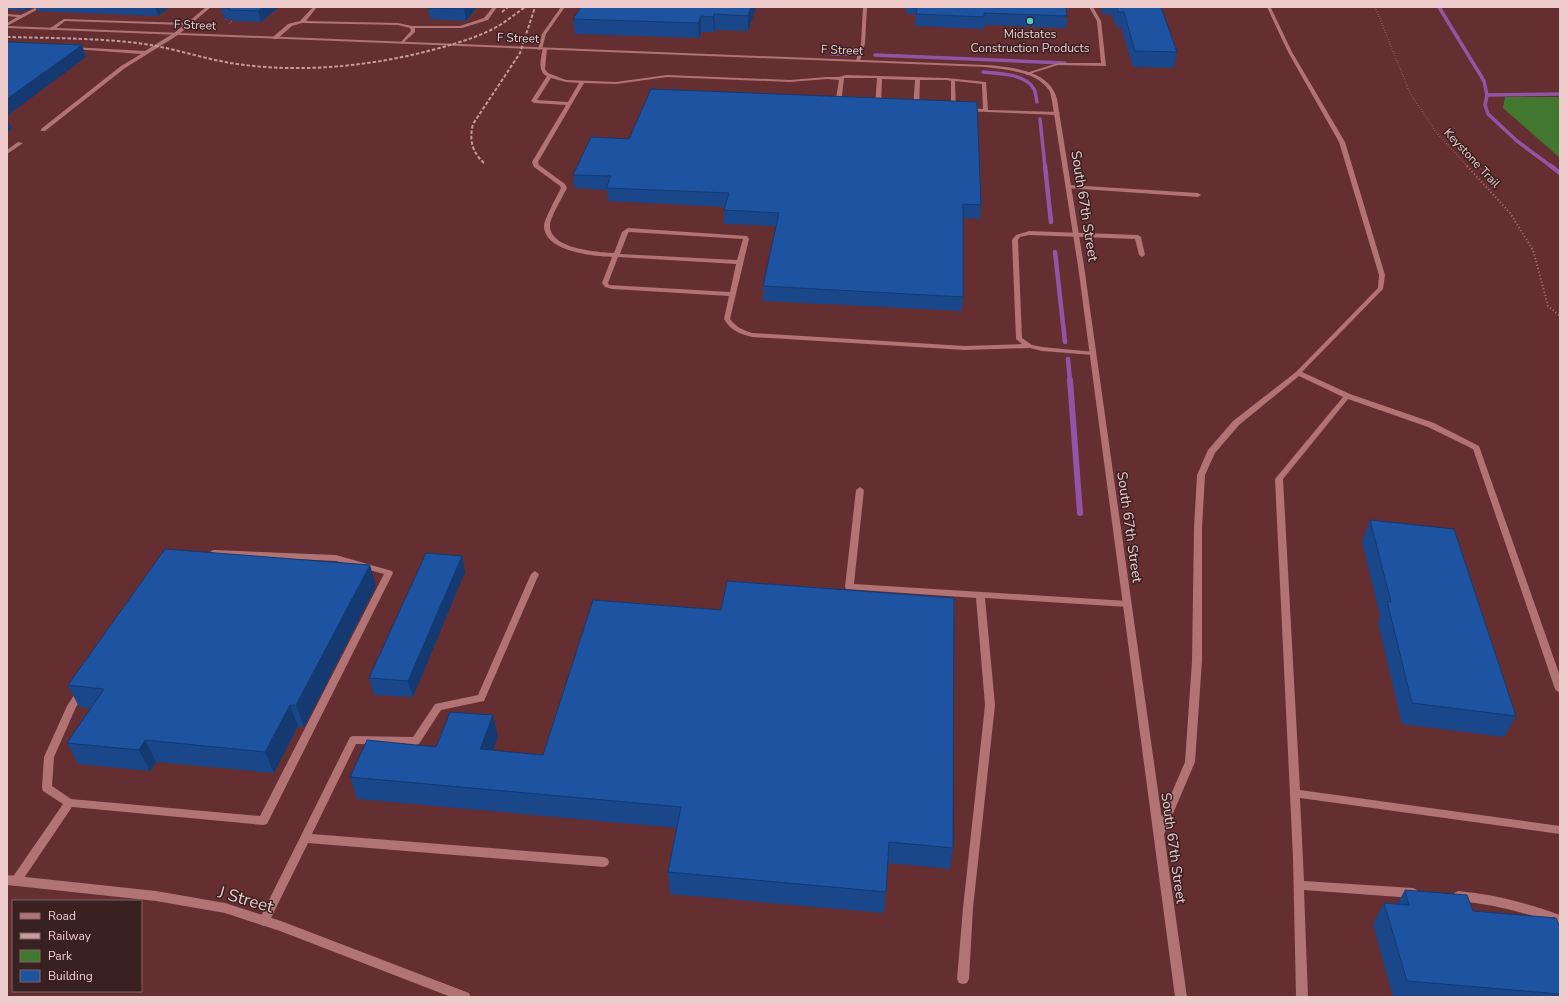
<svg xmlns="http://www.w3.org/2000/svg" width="1567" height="1004" viewBox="0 0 1567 1004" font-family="'Nunito Sans',sans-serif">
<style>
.green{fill:#427730}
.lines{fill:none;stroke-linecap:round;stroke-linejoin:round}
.stream-far2{stroke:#9454a6;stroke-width:3.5}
.stream-far1{stroke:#9454a6;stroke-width:4.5}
.stream{stroke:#9454a6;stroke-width:6}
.path-far1{stroke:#a97c7d;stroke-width:1.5;stroke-dasharray:0.5 2;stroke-linecap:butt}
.path{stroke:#a97c7d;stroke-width:2;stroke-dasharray:1 2.5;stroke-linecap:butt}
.service{fill:#b17374;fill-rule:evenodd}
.minor{fill:#b17374;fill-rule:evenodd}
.tertiary{fill:#b17374;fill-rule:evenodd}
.rail{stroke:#c59c9d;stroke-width:2;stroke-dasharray:3.5 2;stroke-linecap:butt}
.wall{fill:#19478a}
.shaded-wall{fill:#143a71}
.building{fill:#1d53a1;stroke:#143a71}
.poi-dot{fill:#51ccd1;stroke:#392021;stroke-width:1.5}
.labels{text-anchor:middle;stroke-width:3;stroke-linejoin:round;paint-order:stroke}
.far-street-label{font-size:12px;fill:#efcccc;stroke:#392021}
.far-poi-label{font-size:12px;fill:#efcccc;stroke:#392021}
.street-label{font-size:14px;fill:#efcccc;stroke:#392021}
.near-street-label{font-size:17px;fill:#efcccc;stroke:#392021}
</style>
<rect width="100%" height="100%" fill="#652e31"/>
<!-- green -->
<polygon class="green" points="1505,97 1560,97 1560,158 1503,108"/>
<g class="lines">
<!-- stream-far2 -->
<g class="stream-far2">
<polyline points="1439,7 1484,81 1487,95 1485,105 1488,114 1517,141 1552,167"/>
<polyline points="832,54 847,54"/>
<polyline points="875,55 1065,63"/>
<path d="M983 72C998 73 1026 74 1034 89 1036 93 1036 98 1037 102"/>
<polyline points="1487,95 1560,94"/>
<polyline points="1040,119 1045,167"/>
</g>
<!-- stream-far1 -->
<g class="stream-far1">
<polyline points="1045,166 1051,222"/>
<polyline points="1551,166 1560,173"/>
<polyline points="1055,252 1065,342"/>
<polyline points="1068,359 1070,381"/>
</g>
<!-- stream -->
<polyline class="stream" points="1070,380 1080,513"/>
<!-- path-far1 -->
<g class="path-far1">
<polyline points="1375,7 1410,93 1436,132 1468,167"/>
<polyline points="225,19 233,20 229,24"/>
</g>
<!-- path -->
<polyline class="path" points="1467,166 1510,213 1533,250 1548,306 1560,316"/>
<!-- service -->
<g class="service">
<polygon points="37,7 42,7 7,26 7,23 17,17 7,16 7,14 21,15"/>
<polygon points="206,7 211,7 178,35 125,68 45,131 41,131 41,129 121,66 141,54 74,49 72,49 72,47 145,51 174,33 184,25 65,21 54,30 50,30 50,28 64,19 187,23"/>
<polygon points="313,7 317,7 306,21 398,23 412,26 460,26 484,18 493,7 497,7 488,20 462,28 415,28 415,32 402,44 400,43 411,31 410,28 398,25 302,23 292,26 277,39 273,39 273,37 288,24 300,21"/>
<polygon points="561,7 565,7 546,34 542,49 538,50 542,34"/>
<polygon points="863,7 867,7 865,43 860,61 858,62 856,61 861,43"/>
<polygon points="1089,7 1093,7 1101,21 1106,66 1058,65 1026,75 1026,73 1058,63 1101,63 1097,21"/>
<polygon points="1267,7 1271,8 1292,52 1345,142 1385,275 1383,289 1302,372 1350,394 1434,423 1479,446 1560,676 1560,693 1557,691 1555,689 1473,449 1428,427 1348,399 1283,479 1300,790 1560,826 1560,834 1300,798 1304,881 1413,888 1417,890 1418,893 1417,896 1413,898 1304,890 1308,997 1296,997 1293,858 1275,479 1343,397 1299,376 1239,425 1215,453 1205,475 1202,528 1202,661 1195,762 1163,837 1159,838 1155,837 1154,834 1185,762 1192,661 1194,528 1197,475 1208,450 1233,421 1296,372 1378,288 1379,275 1339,142 1288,52"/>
<path d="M543 48 547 49 545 69 548 73 566 80 616 82 667 75 790 80 827 77H839L846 75 947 78 986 82 988 110 1059 112 1060 113 1057 115 965 111 964 110 967 108 983 109 982 84 955 81 956 110 951 111V81L947 80H920L919 108 916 110 913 108 915 80 882 79 881 107 878 109 875 107 877 78H844L841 104 843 106 840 108 835 105 839 80 827 79 790 82 667 77 616 84 584 83 538 162 539 165 565 184 567 188C563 196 550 218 550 225 549 249 597 252 614 253L622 232 628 228 747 236 749 239 730 319C736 327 743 330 752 333L965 346 1022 344 1016 339 1012 240 1016 235 1029 231 1138 235 1141 237 1145 255 1142 257 1139 255 1135 239 1029 235 1020 237 1018 240 1022 338 1032 345 1042 347 1095 352 1096 353 1095 354 1093 355 1042 351 1030 348 965 350 752 337C740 334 730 330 724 319L729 296 612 289 605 287 602 283 612 257C594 256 543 252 544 225 545 218 557 196 561 188L560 186 534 167 532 162 566 105 534 103 531 101 547 76C537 72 541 57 543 48ZM551 78 566 82 579 83 568 102 537 100ZM629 232 743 239 737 260 620 254 628 233ZM618 257 736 264 730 292 609 285 608 283Z"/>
<polygon points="18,142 23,143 7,154 7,150"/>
<polygon points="1069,185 1198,193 1201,195 1198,197 1067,188 1066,187"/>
<polygon points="860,487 864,490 854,584 1127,601 1130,602 1131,604 1130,606 1127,607 985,598 995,705 973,908 969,979 967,983 963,984 959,983 957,979 963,908 985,705 976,598 846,589 845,587 856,490"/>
<polygon points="214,550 336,555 392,571 393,573 267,824 263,825 72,807 20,884 16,886 12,884 11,881 12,878 63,804 43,791 42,788 44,757 67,706 78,689 81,688 84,689 86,692 76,707 54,757 52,786 71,799 260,816 384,574 336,561 211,555 210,553 211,551"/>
<polygon points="535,571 539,574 484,701 441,710 419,744 416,745 356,744 312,834 604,857 608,859 609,862 608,865 604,867 308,843 268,924 264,926 260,924 258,921 260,918 350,737 353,736 413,737 435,704 478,695 531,574"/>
<path d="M1458 891C1493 894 1527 903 1560 915V925C1527 913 1493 904 1458 901L1454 899 1453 896 1454 893Z"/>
</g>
<!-- minor -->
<polygon class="minor" points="7,875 156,891 225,903 281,921 469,993 471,997 451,997 280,931 225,913 156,901 7,885"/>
<!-- tertiary -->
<path class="tertiary" d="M7 26 986 65C1011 67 1050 70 1057 99L1084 266 1187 997H1175L1078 266 1052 101C1051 97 1051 92 1048 89 1035 71 1006 70 986 67L7 28Z"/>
<!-- rail -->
<g class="rail">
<polyline points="502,12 508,7"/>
<path d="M7 37C50 38 94 38 137 43 171 47 203 59 237 64 307 74 383 65 450 45 467 40 485 34 500 25 509 19 517 13 525 7"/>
<path d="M484 163C472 152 469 140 473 124L520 53 535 7"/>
</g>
</g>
<!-- wall -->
<g class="wall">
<polygon points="7,7 34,7 26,11 7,10"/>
<polygon points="35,7 170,7 158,16 37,11"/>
<polygon points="279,7 261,22 232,21 231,20 224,19 221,8"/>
<polygon points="409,7 477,7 466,21 430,19 428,8"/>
<polygon points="756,7 748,31 715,30 714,32 701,32 699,38 575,34 573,19"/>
<polygon points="906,7 1066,7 1067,16 1066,28 984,25 983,29 915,26 916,14 906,14"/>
<polygon points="1101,7 1161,7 1177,52 1174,68 1133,67 1121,27 1116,27 1112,15 1103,14"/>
<polygon points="591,137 981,205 980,219 963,218 963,297 962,311 763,301 763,286 776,226 724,224 724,210 725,207 608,201 607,190 574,188 573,175"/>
<polygon points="1370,520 1516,716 1504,737 1402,724 1378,623 1380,616 1362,541"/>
<polygon points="462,556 465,572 413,697 374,695 369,678"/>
<polygon points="376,586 304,727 298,726 274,773 156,762 150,771 78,764 67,743 90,708 79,707 68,685"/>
<polygon points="498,737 493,750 953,848 950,869 888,863 884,913 670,894 668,872 677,828 357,799 350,777 436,747"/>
<polygon points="1405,890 1473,911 1560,928 1560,997 1393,997 1373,924 1384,903 1397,904"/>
</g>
<!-- shaded-wall -->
<g class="shaded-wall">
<polygon points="24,7 34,7 26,11"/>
<polygon points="155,7 170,7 158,16"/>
<polygon points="263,7 279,7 261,22 258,11"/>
<polygon points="466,7 477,7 466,21 464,9"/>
<polygon points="751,7 756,7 748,31 748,16"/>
<polygon points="714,14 715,30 714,32 713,17"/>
<polygon points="701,16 701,32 699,38 698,23"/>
<polygon points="82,45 86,57 7,116 7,99"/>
<polygon points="7,118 12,129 7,133"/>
<polygon points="462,556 465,572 413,697 408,681"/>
<polygon points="370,565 376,586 304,727 296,705"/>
<polygon points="290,705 298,726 274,773 265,752"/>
<polygon points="493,715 498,737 485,771 480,749"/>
<polygon points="145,740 156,762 150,771 139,750"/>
</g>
<!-- building -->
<g class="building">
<polygon points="222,7 263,7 258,11 229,10 230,8 221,8"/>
<polygon points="428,7 466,7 464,9 428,8"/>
<polygon points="581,7 751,7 748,16 714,14 713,17 701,16 698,23 573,19"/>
<polygon points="917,7 1066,7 1067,16 984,13 984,17 916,14"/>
<polygon points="1117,7 1161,7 1177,52 1135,51 1124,12 1118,12"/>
<polygon points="7,42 82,45 7,99"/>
<polygon points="651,89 977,102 981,205 963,204 963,297 763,286 779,213 724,210 729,193 606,188 611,176 573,175 591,137 629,139"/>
<polygon points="1370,520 1454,529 1516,716 1412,703 1387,601 1391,602"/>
<polygon points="165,549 370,565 296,705 290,705 265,752 145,740 139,750 67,743 104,689 68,685"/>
<polygon points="426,553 462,556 408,681 369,678"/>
<polygon points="727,581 954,598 953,848 889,842 886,892 668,872 681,807 350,777 367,740 436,747 450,712 493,715 480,749 543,755 593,600 721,610"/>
<polygon points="1405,890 1467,895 1473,911 1556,918 1560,928 1560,994 1407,981 1384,903 1409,905"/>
</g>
<!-- markers -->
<circle class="poi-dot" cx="1030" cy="21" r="4"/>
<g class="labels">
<!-- far-street labels -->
<g class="far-street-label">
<text transform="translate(195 25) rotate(2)" y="4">F Street</text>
<text transform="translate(518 38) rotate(2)" y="4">F Street</text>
<text transform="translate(842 50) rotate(2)" y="4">F Street</text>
<text transform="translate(1472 158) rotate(47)" y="4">Keystone Trail</text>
</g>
<!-- far-poi labels -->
<g class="far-poi-label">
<text x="1030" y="38">Midstates<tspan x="1030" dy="14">Construction Products</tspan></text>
</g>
<!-- street labels -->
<g class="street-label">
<text transform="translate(1085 206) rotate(81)" y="5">South 67th Street</text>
<text transform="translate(1130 527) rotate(82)" y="5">South 67th Street</text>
<text transform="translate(1174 848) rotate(82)" y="5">South 67th Street</text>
</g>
<!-- near-street labels -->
<g class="near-street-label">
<text transform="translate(246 899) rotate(16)" y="6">J Street</text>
</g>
</g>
<!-- border -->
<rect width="1567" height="1004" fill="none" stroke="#efcccc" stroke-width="16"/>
<!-- legend -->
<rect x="12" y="900" width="130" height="92" fill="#392021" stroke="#826565"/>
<rect x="20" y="913" width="20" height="6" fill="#b17374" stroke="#826565"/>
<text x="48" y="920" font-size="12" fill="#efcccc">Road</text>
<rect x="20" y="933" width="20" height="6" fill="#c59c9d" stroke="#826565"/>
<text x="48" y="940" font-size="12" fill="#efcccc">Railway</text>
<rect x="20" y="950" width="20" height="12" fill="#427730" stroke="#826565"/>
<text x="48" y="960" font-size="12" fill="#efcccc">Park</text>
<rect x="20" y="970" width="20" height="12" fill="#1d53a1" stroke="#826565"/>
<text x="48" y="980" font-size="12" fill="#efcccc">Building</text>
</svg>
